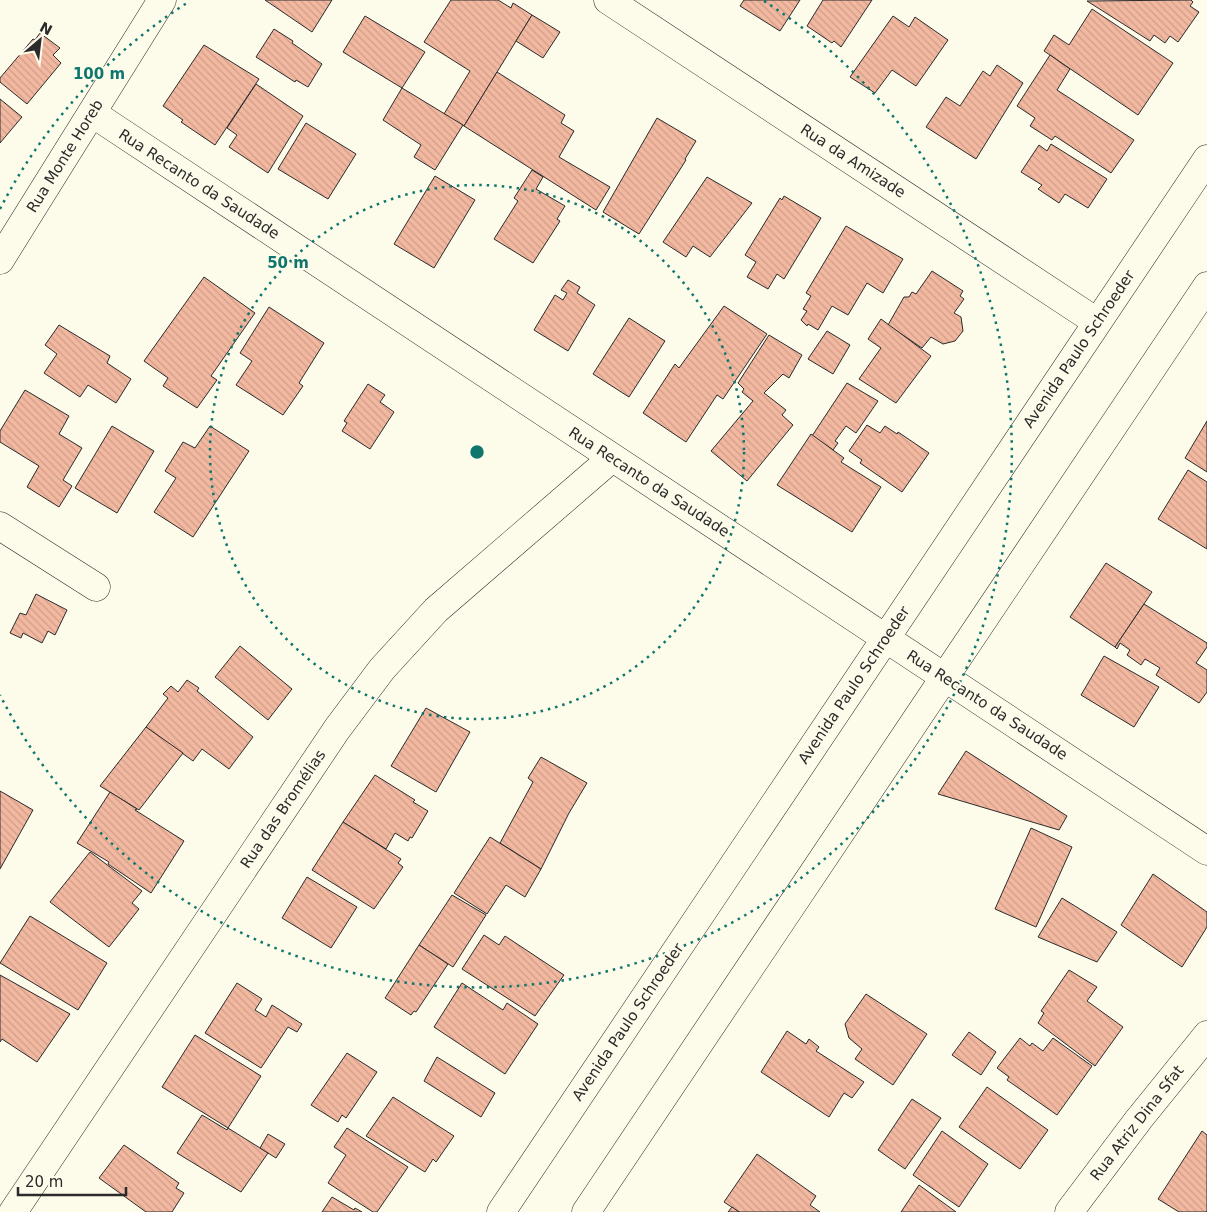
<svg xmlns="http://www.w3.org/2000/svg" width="1207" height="1212" viewBox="0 0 1207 1212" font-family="'DejaVu Sans',sans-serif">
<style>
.building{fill:url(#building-back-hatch);stroke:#2b2b2b}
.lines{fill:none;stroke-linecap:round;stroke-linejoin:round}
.minor-casing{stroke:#2b2b2b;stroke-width:29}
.major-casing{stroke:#2b2b2b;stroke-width:29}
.minor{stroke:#fdfbea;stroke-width:28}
.major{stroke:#fdfbea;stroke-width:28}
.ring{fill:none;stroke:#0f766e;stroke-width:2.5;stroke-dasharray:2.5 5}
.labels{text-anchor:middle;stroke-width:4;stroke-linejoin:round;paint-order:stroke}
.street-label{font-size:15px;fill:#2b2b2b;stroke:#fdfbea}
.centre{fill:#0f766e;stroke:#fdfbea;stroke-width:2.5}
.ring-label{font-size:15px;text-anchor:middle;font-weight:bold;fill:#0f766e;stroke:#fdfbea;stroke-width:4;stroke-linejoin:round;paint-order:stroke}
</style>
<defs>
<pattern id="building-back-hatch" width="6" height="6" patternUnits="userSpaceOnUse" patternTransform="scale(1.25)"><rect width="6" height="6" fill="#f2b8a0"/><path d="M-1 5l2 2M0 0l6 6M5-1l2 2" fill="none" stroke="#d09e8a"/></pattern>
</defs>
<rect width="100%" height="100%" fill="#fdfbea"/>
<!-- building -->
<g class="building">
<polygon points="265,0 332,0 312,32"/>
<polygon points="451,0 498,0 511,8 513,3 532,15 464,126 444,114 470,71 424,42"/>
<polygon points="744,0 800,0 780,31 740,6"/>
<polygon points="823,0 872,0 841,47 834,41 832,43 807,26"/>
<polygon points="1191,0 1193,2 1190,6 1199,12 1178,42 1170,36 1165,43 1154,35 1150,41 1087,1"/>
<polygon points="1092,9 1173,63 1138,115 1044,51 1054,35 1069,45"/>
<polygon points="532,15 560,32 543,58 516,41"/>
<polygon points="365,16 425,52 402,88 343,52"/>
<polygon points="893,16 909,27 915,17 948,40 916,86 892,70 875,93 850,77"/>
<polygon points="274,29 293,41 292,43 322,64 308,87 296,80 295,82 256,57"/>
<polygon points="40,33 60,48 53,55 61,63 27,104 0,82 0,78 33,39 35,40"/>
<polygon points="204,45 259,79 215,145 181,122 183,120 163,106"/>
<polygon points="1050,55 1070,69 1057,90 1134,140 1111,173 1055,136 1052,140 1030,126 1035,118 1017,106"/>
<polygon points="997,65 1023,83 976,159 926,127 946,97 960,106 983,71 990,76"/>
<polygon points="497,72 565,115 561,123 574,131 559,157 610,187 596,210 464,126"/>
<polygon points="256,84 303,116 268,173 229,147 237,135 227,128"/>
<polygon points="402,88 463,125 435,170 414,157 421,145 383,120"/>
<polygon points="0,99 22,117 0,143"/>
<polygon points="657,118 696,141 685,159 686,160 639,234 603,212"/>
<polygon points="306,123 356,154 328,199 278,169"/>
<polygon points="1051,144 1107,179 1088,208 1065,194 1059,203 1038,189 1042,185 1021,172 1039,145 1047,151"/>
<polygon points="532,170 543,177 536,189 565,206 557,219 560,221 533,263 494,239 518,201 514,198"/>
<polygon points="435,176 475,200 434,268 394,244"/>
<polygon points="707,177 752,203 710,257 693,246 686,257 663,242"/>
<polygon points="784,196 821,218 784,279 777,274 768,289 747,277 756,262 745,255 780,198 782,200"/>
<polygon points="846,226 903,259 883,293 867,283 848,315 832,306 818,330 808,324 807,326 801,320 807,311 803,309 811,296 806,293"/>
<polygon points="932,271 963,291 960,296 964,299 954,313 961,317 963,331 955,341 943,344 931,337 922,348 888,325 904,297 909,297 912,292 916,294"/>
<polygon points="204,277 255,313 211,376 217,380 197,408 163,386 168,378 144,361"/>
<polygon points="568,280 580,287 577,293 595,305 568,351 534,330 555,295 563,300 567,293 561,290"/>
<polygon points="724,306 767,334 723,399 717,395 686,442 643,413 675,364 679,368"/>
<polygon points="269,307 324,343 299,383 303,386 283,415 236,385 252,361 240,353"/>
<polygon points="629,318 665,341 629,397 593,374"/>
<polygon points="881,319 931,356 896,403 859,379 881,348 868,339"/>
<polygon points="59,325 110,356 107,363 131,379 116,403 88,385 80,397 44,373 57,354 45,345"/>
<polygon points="827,331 850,345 833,374 808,359"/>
<polygon points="769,335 802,355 789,378 783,374 764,393 786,410 782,415 793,425 747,481 711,451 753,401 742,392 744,389 738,383"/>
<polygon points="847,383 878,401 856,433 846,426 835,441 838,443 833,450 812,436"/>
<polygon points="368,384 385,395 380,402 394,412 370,449 342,431 347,423 344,421"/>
<polygon points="25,390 69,416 59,434 82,448 63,480 72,486 59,507 27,487 39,466 0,442 0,431"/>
<polygon points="1207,421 1207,472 1185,458"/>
<polygon points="867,425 880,433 885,426 897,434 898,432 929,453 902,492 860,463 862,460 849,451"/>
<polygon points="112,426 154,451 117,513 75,488"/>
<polygon points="210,426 249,451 193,537 154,512 176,478 165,471 183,442 195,448"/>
<polygon points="811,434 844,458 841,462 881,487 852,532 777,485"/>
<polygon points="1188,470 1207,482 1207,549 1158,519"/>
<polygon points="1106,563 1152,592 1115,647 1070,617"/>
<polygon points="36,594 67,610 55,635 48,631 42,643 23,633 21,638 10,633 20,613 26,615"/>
<polygon points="1144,604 1207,643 1207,647 1196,663 1207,670 1207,692 1199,703 1156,675 1160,668 1145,659 1141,665 1127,655 1130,650 1120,643 1117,649 1115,647"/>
<polygon points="240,646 292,689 268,720 215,677"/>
<polygon points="1104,656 1159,687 1134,727 1081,695"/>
<polygon points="187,680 199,688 197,691 253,737 229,769 202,749 193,761 146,727 168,698 163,694 171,686 178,692"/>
<polygon points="426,708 470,732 436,792 391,766"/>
<polygon points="146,727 183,753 139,810 100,786"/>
<polygon points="966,751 1067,816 1059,830 938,794"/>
<polygon points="541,757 587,783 569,813 541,869 500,843 533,782 528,778"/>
<polygon points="375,775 415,800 413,802 428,811 412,838 410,837 408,841 395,833 386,849 343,822"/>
<polygon points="0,791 33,810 0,869"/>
<polygon points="110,792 137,809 135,810 184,841 151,893 108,864 109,862 77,843"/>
<polygon points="343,822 401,859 398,863 403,867 374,909 312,870"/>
<polygon points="1031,828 1072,847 1036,927 995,909"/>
<polygon points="490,837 541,869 525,897 506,885 487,914 454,893"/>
<polygon points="90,852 142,891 132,903 139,909 109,947 50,902"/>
<polygon points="1153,874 1207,912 1207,927 1182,967 1121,925"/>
<polygon points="307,877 357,907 331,948 282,918"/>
<polygon points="452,895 486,915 453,967 419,945"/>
<polygon points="1062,898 1117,932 1097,962 1038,937"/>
<polygon points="30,916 107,963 78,1010 0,963"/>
<polygon points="484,935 499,945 505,936 564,975 535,1016 462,969"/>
<polygon points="419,945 448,964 416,1012 414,1011 411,1015 385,998"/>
<polygon points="1069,970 1097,987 1087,1001 1123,1027 1095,1066 1038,1023 1044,1013 1041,1011"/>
<polygon points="0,975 70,1014 37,1062 2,1039 0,1042"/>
<polygon points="237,983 262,999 255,1010 266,1017 272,1005 302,1024 297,1032 288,1027 261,1068 205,1033"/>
<polygon points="462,983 503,1010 507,1003 538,1024 505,1074 434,1027"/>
<polygon points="866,994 927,1034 893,1085 855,1059 862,1049 849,1038 845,1024"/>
<polygon points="787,1031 806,1044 809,1039 819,1047 816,1051 864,1082 852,1098 844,1093 829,1117 761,1072"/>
<polygon points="969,1032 996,1052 981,1075 952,1055"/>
<polygon points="195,1035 261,1076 228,1128 162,1087"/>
<polygon points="1020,1038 1030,1046 1032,1043 1043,1051 1053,1038 1092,1066 1057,1115 1007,1080 1009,1077 997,1068"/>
<polygon points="347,1053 377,1072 346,1118 342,1115 338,1122 311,1105"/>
<polygon points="437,1057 495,1093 481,1117 424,1081"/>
<polygon points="987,1087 1048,1130 1020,1169 959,1127"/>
<polygon points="393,1097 454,1136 436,1162 433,1159 425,1172 366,1136"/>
<polygon points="912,1099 941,1118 905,1169 878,1150"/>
<polygon points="202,1115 227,1130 228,1128 268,1153 241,1192 177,1153"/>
<polygon points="347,1128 408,1167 377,1212 373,1212 328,1183 346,1155 334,1147"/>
<polygon points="942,1131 988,1164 959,1207 913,1175"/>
<polygon points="1202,1131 1207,1135 1207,1211 1206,1212 1179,1212 1158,1199"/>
<polygon points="268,1134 285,1144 276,1158 260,1148"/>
<polygon points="124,1145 179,1183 176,1188 184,1193 172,1212 146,1212 99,1178"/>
<polygon points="757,1154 816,1196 810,1205 820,1212 739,1212 724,1202"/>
<polygon points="919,1185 956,1212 901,1212"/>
<polygon points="332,1197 354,1210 355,1208 362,1212 322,1212"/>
<polygon points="732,1207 739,1212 728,1212"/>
</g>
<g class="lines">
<!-- minor casing -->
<g class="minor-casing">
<g id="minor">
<polyline points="608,0 1097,322"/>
<polyline points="92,113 1207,851"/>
<polyline points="0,260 162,0"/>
<polyline points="0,526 96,587"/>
<polyline points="13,1212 337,729 382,669 436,610 612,458"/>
<polyline points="1069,1212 1139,1119 1207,1035"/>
</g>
</g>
<!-- major casing -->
<g class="major-casing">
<g id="major">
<polyline points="501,1212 1207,159"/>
<polyline points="586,1212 1207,286"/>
</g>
</g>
<!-- minor -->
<use href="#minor" class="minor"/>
<!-- major -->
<use href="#major" class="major"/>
</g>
<!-- distance rings -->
<g class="ring">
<circle cx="477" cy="452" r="267"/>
<path d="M0 209A535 535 0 0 1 190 1M764 1A535 535 0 1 1 0 695"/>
</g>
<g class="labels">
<!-- street labels -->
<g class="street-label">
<text transform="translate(65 156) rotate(-58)" y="5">Rua Monte Horeb</text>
<text transform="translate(853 161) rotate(33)" y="5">Rua da Amizade</text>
<text transform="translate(199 184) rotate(33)" y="5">Rua Recanto da Saudade</text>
<text transform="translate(1079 349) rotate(-56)" y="5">Avenida Paulo Schroeder</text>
<text transform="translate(649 482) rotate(33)" y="5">Rua Recanto da Saudade</text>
<text transform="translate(854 685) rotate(-56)" y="5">Avenida Paulo Schroeder</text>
<text transform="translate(987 705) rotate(33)" y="5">Rua Recanto da Saudade</text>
<text transform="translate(283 809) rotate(-56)" y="5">Rua das Bromélias</text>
<text transform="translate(628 1022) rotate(-56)" y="5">Avenida Paulo Schroeder</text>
<text transform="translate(1137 1123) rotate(-52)" y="5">Rua Atriz Dina Sfat</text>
</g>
</g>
<circle cx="477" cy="452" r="8" class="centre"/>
<g class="ring-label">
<text x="99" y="79">100 m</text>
<text x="288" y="268">50 m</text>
</g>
<!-- north arrow -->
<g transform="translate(40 40) rotate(28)" stroke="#fdfbea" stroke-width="4" paint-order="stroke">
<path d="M0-4L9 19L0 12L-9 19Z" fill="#2b2b2b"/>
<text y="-8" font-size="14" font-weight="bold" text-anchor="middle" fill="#2b2b2b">N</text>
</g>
<!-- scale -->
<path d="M18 1187v8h108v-8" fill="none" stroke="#2b2b2b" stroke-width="2.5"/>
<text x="25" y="1187" font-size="15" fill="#2b2b2b" stroke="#fdfbea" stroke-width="4" paint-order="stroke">20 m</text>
</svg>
